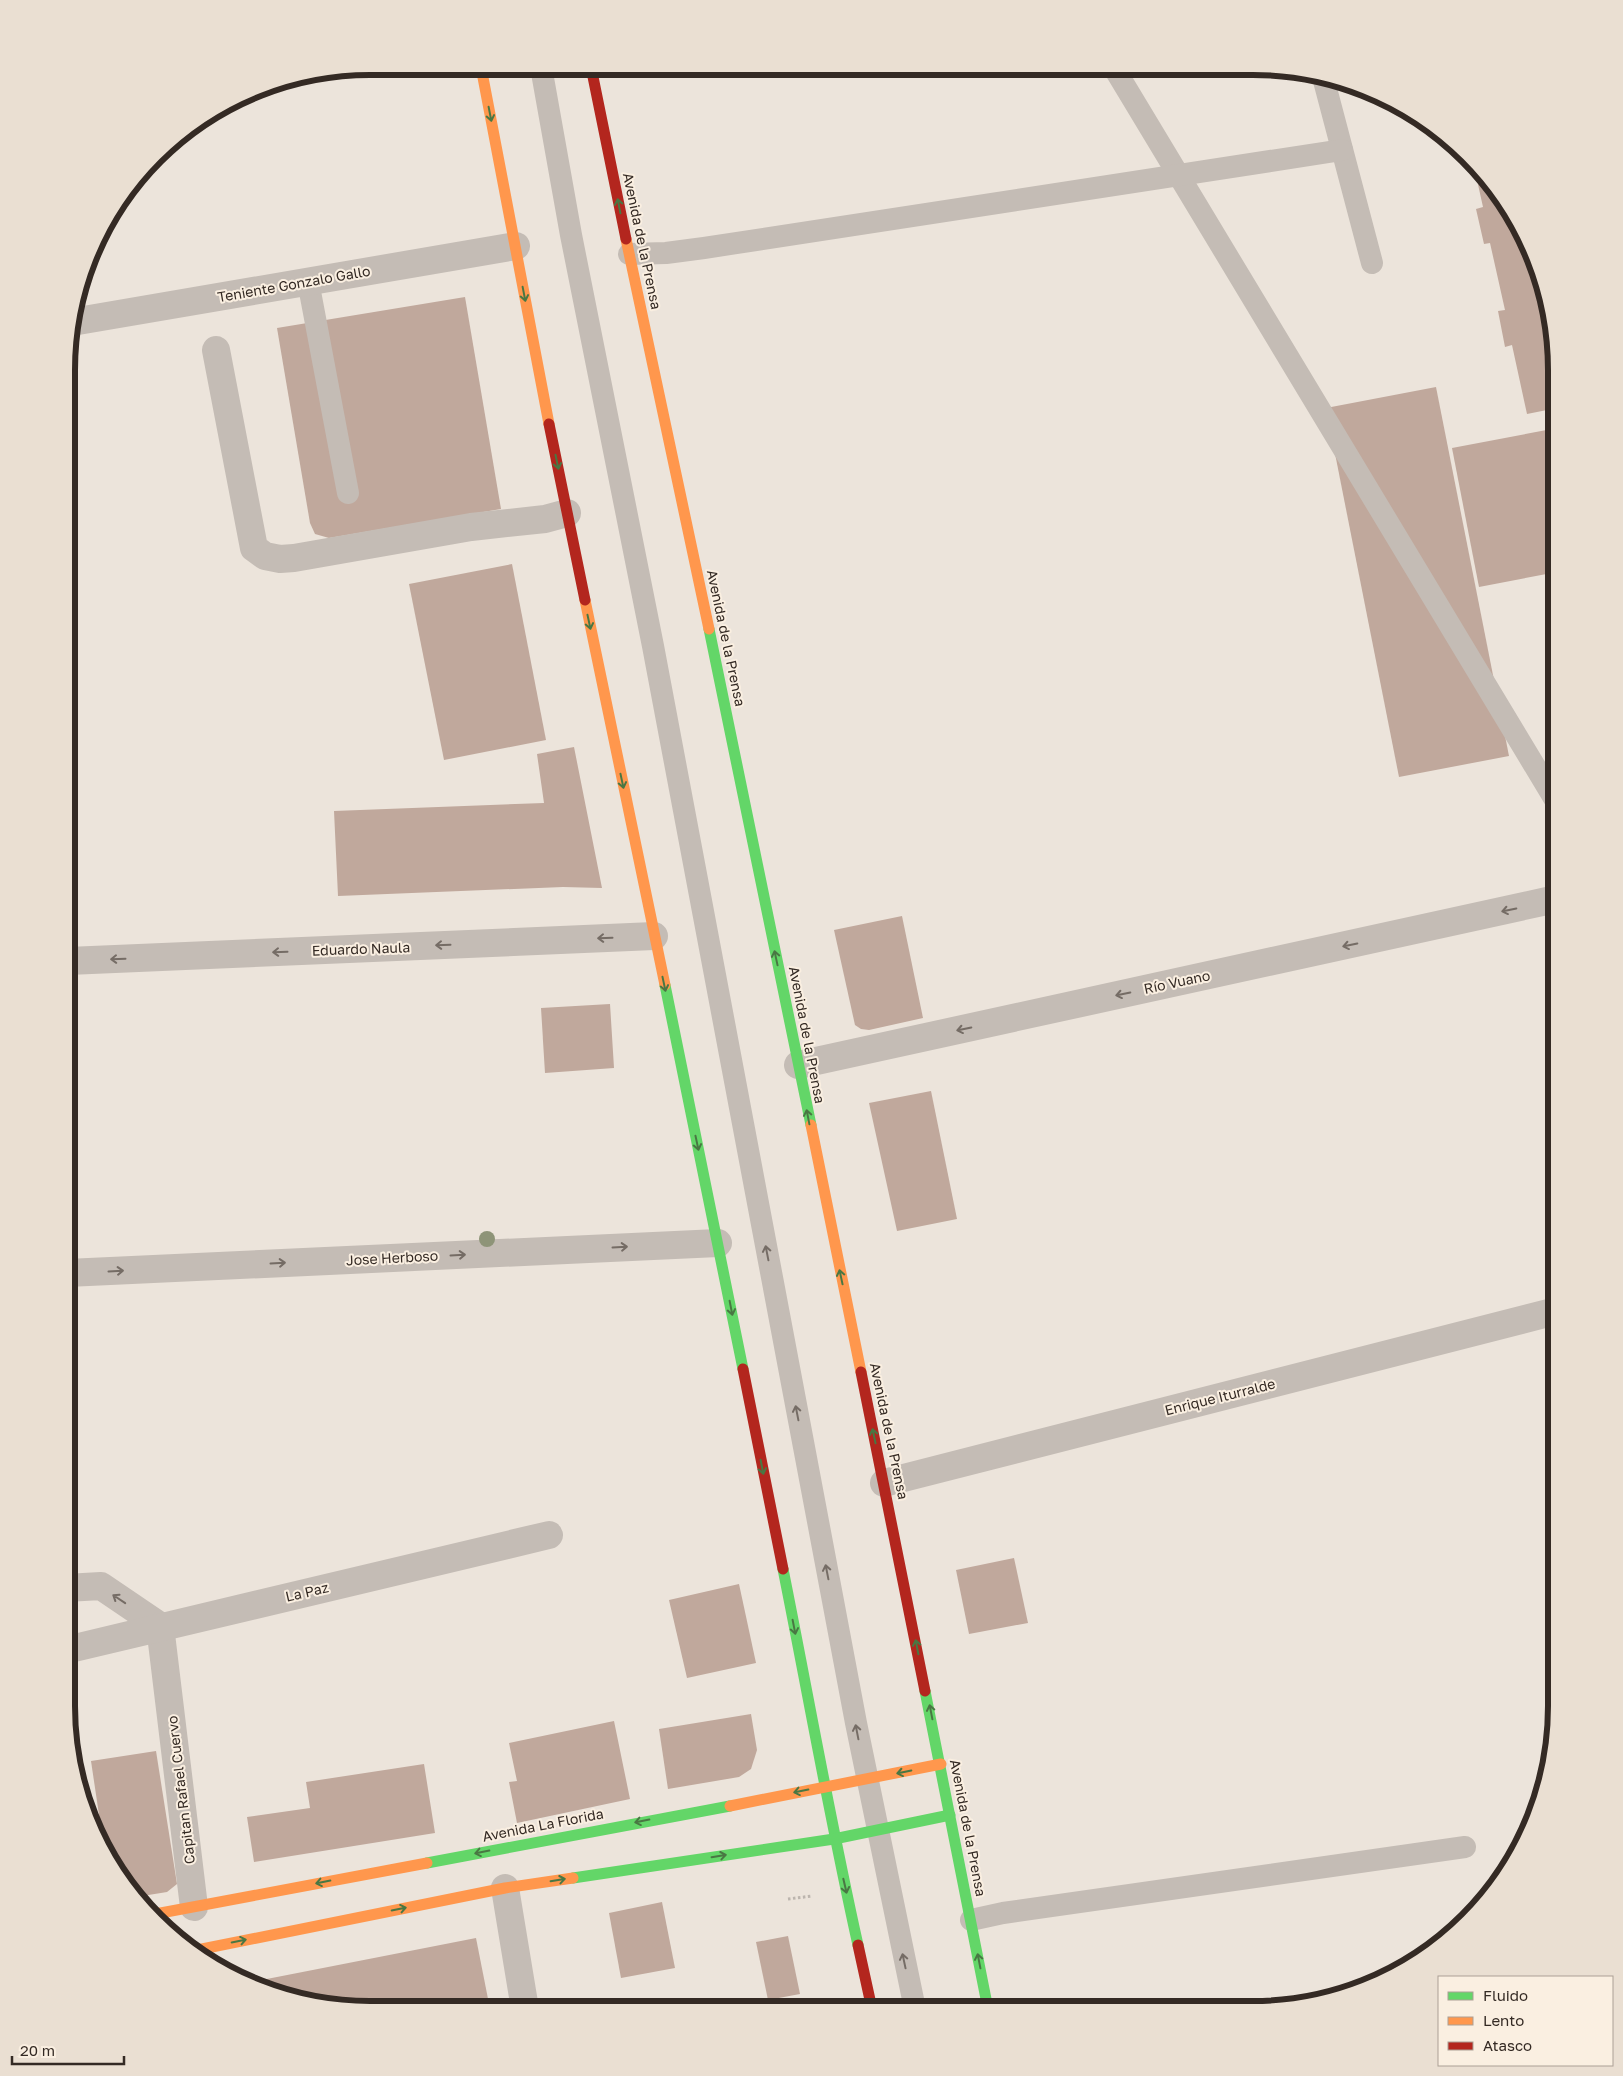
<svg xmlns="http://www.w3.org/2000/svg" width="1623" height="2076" viewBox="0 0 1623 2076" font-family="'Golos Text',sans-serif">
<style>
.building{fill:#c0a89c}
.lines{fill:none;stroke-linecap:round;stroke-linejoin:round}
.path{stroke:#bcb5ae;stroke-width:3;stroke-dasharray:2.5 2.5;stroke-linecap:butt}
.lane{stroke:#c4bcb5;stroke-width:22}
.street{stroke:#c4bcb5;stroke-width:28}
.fast{stroke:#63d668;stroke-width:11}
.slow{stroke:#ff974d;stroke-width:11}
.jam{stroke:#b3261e;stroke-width:11}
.tree{fill:#8e9478}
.oneway{stroke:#497743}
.oneway2{stroke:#756c65}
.labels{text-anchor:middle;stroke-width:4;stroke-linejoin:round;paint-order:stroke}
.street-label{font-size:14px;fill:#342a24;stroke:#faefe1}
.rim{fill:none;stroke:#342a24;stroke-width:6}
</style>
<rect width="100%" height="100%" fill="#ece4db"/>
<!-- building -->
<g class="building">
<polygon points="1473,162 1481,169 1516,218 1546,291 1557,369 1557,408 1527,414 1512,345 1505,347 1498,311 1505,310 1490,243 1484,244 1476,209 1483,207"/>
<polygon points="465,297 501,509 329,538 315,534 310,523 277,328"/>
<polygon points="1436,387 1509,756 1399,777 1326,408"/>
<polygon points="1557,428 1557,572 1479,587 1452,448"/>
<polygon points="512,564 546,740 444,760 409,584"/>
<polygon points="574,747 602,888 563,887 338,896 334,811 544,803 537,754"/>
<polygon points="902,916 923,1018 869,1030 861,1029 855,1025 834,930"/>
<polygon points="610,1004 614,1068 545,1073 541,1008"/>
<polygon points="931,1091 957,1219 897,1231 869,1103"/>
<polygon points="1014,1558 1028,1623 969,1634 956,1570"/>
<polygon points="739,1584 756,1663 687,1678 669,1600"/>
<polygon points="751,1714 757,1750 751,1769 739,1777 668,1789 659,1729"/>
<polygon points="614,1721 630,1799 517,1823 509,1782 517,1781 509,1743"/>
<polygon points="156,1751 177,1884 167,1892 136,1897 105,1855 91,1761"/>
<polygon points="424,1764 435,1833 254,1862 247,1817 310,1808 306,1782"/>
<polygon points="662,1902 675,1968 621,1978 609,1913"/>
<polygon points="788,1936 800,1994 768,2000 756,1942"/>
<polygon points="476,1938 490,2009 349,2009 272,1994 251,1983 251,1982"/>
</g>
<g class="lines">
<!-- path -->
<polyline class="path" points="788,1899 812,1896"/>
<!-- lane -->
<g class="lane">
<polyline points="541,67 571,235 653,646 856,1723 915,2009"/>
<polyline points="1114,68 1557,803"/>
<polyline points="1323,77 1372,263"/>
<polyline points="629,254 666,253 704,248 1342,150"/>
<polyline points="308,281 348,493"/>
<polyline points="971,1920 1003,1913 1465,1847"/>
</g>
<!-- street -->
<g class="street">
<polyline points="72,322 516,246"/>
<polyline points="216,350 254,548 265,556 280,559 294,558 471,527 545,519 567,513"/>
<polyline points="68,961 654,936"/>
<polyline points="798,1065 1556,899"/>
<polyline points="67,1273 718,1243"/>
<polyline points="884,1483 1556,1311"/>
<polyline points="66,1588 101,1586 160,1626"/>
<polyline points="160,1626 194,1907"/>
<polyline points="66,1650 549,1535"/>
<polyline points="505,1888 525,2009"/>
</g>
<!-- fast -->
<g class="fast">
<polyline points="709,629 811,1125"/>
<polyline points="665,985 743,1369"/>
<path d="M783 1569C808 1694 830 1820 858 1945"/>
<polyline points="925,1691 988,2009"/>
<polyline points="427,1863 730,1806"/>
<polyline points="573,1878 834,1839 950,1815"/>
</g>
<!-- slow -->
<g class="slow">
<polyline points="481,67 549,424"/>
<polyline points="626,239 709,629"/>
<polyline points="585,600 665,985"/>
<polyline points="811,1125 861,1372"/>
<polyline points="730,1806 941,1764"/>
<polyline points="150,1915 427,1863"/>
<polyline points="192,1951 505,1888 573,1878"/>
</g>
<!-- jam -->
<g class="jam">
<polyline points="591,67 626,239"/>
<polyline points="549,424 585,600"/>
<polyline points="743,1369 783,1569"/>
<polyline points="861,1372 925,1691"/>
<polyline points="858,1945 872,2009"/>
</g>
</g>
<!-- trees -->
<circle class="tree" cx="487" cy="1239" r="8"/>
<!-- one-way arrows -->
<defs><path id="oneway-shaft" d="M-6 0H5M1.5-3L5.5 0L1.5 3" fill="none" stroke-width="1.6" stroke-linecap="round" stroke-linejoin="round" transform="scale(1.25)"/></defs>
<g class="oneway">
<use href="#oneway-shaft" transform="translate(490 114) rotate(79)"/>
<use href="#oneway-shaft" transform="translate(619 206) rotate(-101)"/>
<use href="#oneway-shaft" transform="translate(524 294) rotate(79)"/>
<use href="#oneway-shaft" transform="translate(557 462) rotate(78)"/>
<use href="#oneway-shaft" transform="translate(589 622) rotate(78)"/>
<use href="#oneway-shaft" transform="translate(622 781) rotate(78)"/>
<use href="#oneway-shaft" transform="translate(776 958) rotate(-102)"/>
<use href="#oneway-shaft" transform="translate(664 984) rotate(78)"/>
<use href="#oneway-shaft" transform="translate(808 1117) rotate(-101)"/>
<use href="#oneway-shaft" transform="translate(697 1143) rotate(78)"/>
<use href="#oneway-shaft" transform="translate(841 1277) rotate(-102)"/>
<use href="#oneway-shaft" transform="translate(731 1308) rotate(79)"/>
<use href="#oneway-shaft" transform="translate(874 1436) rotate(-102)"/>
<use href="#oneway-shaft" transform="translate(762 1467) rotate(79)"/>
<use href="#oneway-shaft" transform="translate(794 1627) rotate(79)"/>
<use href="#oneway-shaft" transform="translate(917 1647) rotate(-101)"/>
<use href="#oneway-shaft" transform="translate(931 1712) rotate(-101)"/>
<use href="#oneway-shaft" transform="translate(904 1772) rotate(168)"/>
<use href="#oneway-shaft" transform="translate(801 1791) rotate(169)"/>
<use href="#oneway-shaft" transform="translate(642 1821) rotate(169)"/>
<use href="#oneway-shaft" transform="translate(482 1852) rotate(169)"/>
<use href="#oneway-shaft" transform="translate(719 1856) rotate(-9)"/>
<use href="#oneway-shaft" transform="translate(558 1880) rotate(-9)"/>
<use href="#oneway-shaft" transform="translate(323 1882) rotate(169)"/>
<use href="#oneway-shaft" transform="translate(845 1886) rotate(77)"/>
<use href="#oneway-shaft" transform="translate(399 1909) rotate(-11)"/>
<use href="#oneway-shaft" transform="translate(239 1941) rotate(-11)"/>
<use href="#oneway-shaft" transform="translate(979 1961) rotate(-101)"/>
</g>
<g class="oneway2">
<use href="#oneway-shaft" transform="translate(1509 910) rotate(168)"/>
<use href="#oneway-shaft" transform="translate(605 938) rotate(178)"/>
<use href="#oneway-shaft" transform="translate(443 945) rotate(178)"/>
<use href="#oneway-shaft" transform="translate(1350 945) rotate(168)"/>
<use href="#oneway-shaft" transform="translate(280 952) rotate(178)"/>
<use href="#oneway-shaft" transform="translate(118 959) rotate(178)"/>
<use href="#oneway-shaft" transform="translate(1123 994) rotate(168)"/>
<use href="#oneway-shaft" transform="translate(964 1029) rotate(168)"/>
<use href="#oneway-shaft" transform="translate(620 1247) rotate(-3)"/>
<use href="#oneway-shaft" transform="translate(767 1253) rotate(-101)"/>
<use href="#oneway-shaft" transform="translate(458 1255) rotate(-3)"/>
<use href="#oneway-shaft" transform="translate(278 1263) rotate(-3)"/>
<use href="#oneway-shaft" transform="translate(116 1271) rotate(-3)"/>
<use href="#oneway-shaft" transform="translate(797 1413) rotate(-101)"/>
<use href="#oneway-shaft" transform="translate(827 1572) rotate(-101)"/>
<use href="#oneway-shaft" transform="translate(119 1599) rotate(-146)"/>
<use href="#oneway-shaft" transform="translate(857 1732) rotate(-101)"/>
<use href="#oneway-shaft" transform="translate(904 1961) rotate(-102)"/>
</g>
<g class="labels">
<!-- street labels -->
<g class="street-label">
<text transform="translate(642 241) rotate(78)" y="5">Avenida de la Prensa</text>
<text transform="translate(294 284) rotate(-10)" y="5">Teniente Gonzalo Gallo</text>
<text transform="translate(726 638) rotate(78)" y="5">Avenida de la Prensa</text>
<text transform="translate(361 949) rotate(-2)" y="5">Eduardo Naula</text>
<text transform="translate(1177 982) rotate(-12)" y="5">Río Vuano</text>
<text transform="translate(807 1035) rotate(79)" y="5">Avenida de la Prensa</text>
<text transform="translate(392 1258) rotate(-3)" y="5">Jose Herboso</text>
<text transform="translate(1220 1397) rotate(-14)" y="5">Enrique Iturralde</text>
<text transform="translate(889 1431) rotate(78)" y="5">Avenida de la Prensa</text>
<text transform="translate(307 1592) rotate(-13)" y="5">La Paz</text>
<text transform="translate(181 1790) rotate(-97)" y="5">Capitan Rafael Cuervo</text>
<text transform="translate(543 1825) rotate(-11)" y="5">Avenida La Florida</text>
<text transform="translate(968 1828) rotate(79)" y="5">Avenida de la Prensa</text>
</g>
</g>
<!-- crop -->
<path d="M0 0H1623V2076H0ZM370 75H1253A295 295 0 0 1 1548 370V1706A295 295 0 0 1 1253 2001H370A295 295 0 0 1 75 1706V370A295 295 0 0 1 370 75Z" fill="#eadfd2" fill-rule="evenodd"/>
<path class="rim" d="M370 75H1253A295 295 0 0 1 1548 370V1706A295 295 0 0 1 1253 2001H370A295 295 0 0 1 75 1706V370A295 295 0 0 1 370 75Z"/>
<!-- legend -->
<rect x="1438" y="1976" width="175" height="90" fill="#faefe1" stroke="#aba095"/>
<rect x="1448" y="1992" width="25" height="8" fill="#63d668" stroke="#aba095"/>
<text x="1483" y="2001" font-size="15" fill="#342a24">Fluido</text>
<rect x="1448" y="2017" width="25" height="8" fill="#ff974d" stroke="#aba095"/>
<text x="1483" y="2026" font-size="15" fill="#342a24">Lento</text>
<rect x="1448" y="2042" width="25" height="8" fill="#b3261e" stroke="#aba095"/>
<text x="1483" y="2051" font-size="15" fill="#342a24">Atasco</text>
<!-- scale -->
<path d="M12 2056v8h112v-8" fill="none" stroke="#342a24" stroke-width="2.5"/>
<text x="20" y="2056" font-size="15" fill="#342a24" stroke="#faefe1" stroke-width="4" paint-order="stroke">20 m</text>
</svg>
